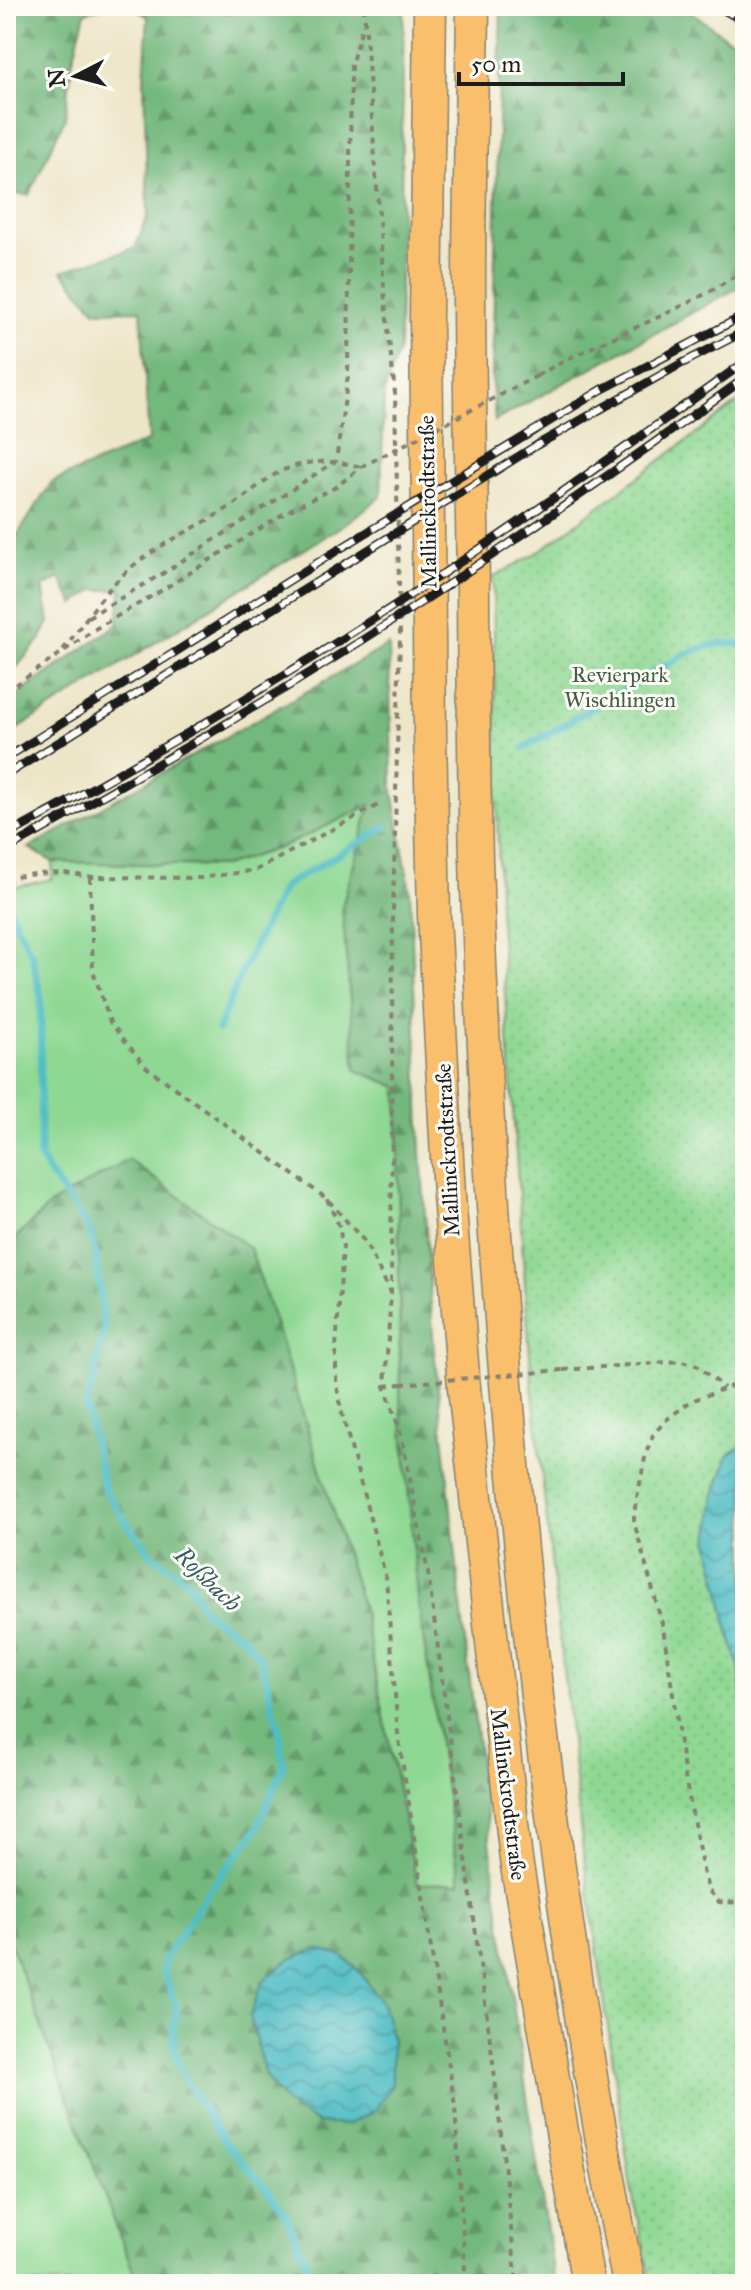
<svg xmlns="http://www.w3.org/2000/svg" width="751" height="2290" viewBox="0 0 751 2290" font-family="'IM FELL Great Primer',serif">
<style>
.grass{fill:#8fd893;stroke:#567a58;stroke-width:2}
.forest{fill:url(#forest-firs);stroke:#486a4c;stroke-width:2}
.park{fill:url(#park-dots);stroke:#567a58;stroke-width:2}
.water{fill:url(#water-waves);stroke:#366c70;stroke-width:2}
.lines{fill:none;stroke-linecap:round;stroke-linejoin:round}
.stream{stroke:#4fbdc4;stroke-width:7}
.highway-casing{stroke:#848072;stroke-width:35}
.path{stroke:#848072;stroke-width:4;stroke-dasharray:6 6;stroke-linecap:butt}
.highway{stroke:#f9bf6c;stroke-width:32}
.rail-casing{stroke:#1c1c1c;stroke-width:9}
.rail{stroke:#fdfcf7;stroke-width:6;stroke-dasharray:18;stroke-linecap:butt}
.path-bridge{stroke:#848072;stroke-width:4;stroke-dasharray:6 6;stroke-linecap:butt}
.labels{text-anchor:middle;stroke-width:6;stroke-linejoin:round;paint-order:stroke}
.street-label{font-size:22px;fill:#1c1c1c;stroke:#fdfcf7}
.park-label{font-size:22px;fill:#445e46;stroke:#fdfcf7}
.water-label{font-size:24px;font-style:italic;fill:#305c5f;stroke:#fdfcf7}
</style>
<defs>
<pattern id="forest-firs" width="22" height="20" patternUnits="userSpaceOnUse" patternTransform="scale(2)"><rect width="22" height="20" fill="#73b87d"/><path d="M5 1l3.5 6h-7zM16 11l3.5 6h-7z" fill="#5e9566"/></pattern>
<pattern id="park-dots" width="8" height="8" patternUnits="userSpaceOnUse" patternTransform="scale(2)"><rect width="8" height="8" fill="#8fd893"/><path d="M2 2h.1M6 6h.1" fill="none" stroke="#7bb97e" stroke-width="1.8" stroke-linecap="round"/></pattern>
<pattern id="water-waves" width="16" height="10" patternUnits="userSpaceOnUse" patternTransform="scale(2)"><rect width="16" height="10" fill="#4fbdc4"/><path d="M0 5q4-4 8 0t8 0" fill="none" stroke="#41999e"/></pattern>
</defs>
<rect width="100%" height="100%" fill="#fdfcf7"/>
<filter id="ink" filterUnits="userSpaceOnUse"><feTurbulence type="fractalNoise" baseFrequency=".0125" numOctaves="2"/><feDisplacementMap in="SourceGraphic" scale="16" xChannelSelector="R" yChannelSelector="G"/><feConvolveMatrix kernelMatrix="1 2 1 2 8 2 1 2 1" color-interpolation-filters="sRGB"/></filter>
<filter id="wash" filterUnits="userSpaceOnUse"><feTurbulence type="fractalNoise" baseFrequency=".006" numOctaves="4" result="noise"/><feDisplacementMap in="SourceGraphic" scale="32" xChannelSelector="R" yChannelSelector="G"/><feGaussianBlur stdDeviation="1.8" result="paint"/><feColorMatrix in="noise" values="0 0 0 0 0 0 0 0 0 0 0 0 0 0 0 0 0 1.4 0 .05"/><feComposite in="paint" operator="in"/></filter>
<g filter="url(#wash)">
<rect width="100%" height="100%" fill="#ede5c7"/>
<!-- grass -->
<g class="grass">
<polygon points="371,804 342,907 398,1087 400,1395 419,1608 460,1884 417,1884 362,1606 276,1326 250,1248 52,1203 6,1247 6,889 52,879 53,862 224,866 287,845"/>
<polygon points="6,1932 138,2284 6,2284"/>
</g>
<!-- forest -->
<g class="forest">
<polygon points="6,6 104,6 85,13 72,63 65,118 29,195 6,193 6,93 17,81 9,61 6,60"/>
<polygon points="131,6 404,6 399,348 384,393 381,497 342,526 6,736 6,703 118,624 121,590 95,590 74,604 60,578 43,587 49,622 40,640 14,670 6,658 6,547 16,537 52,482 149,440 141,310 96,311 62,271 135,248 148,215 144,80 148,17"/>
<polygon points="501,6 683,6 727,38 745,44 745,284 495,421 492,380"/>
<polygon points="389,645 392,785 410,891 421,1153 434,1350 464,1633 497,1897 555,2284 138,2284 6,1932 6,1247 52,1203 129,1160 250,1248 276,1326 362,1606 417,1884 460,1883 419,1608 400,1395 398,1087 356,1070 342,907 370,805 287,845 224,866 53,862 29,848"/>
</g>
<!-- park -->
<polygon class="park" points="745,397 745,2284 651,2284 631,2188 583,1851 532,1385 499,907 493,577 537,553"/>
<!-- water -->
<g class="water">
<polygon points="745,1443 745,1709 739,1666 728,1629 709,1541 715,1494 728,1456"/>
<polygon points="317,1949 341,1955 360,1972 382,2003 392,2039 392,2084 374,2112 347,2125 317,2123 287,2104 265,2076 250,2016 263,1981 289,1959"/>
</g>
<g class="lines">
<!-- stream -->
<g class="stream">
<path d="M524 748 684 655C705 646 722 640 745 646"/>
<polyline points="6,903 32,955 41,998 40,1156 48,1172 89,1228 96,1258 104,1328 95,1373 86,1406 104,1489 128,1525 154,1556 188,1581 205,1612 246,1640 261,1659 280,1734 283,1767 256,1831 208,1892 164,1960 163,1971 177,2008 173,2027 176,2058 188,2084 225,2142 268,2190 286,2215 305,2259 311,2284"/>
<polyline points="218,1030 242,971 284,886 386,827"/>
</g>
</g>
</g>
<g filter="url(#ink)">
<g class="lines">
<!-- highway casing -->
<g class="highway-casing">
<g id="highway">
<polyline points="430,6 426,319 430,733 434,915 449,1195 464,1388 516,1860 588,2284"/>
<path d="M473 6C472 98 469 190 469 282 469 385 472 489 473 592 474 699 473 807 478 914 496 1373 539 1833 629 2284"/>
</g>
</g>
<!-- path -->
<g class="path">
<polyline points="364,6 385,301 395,393 400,634 393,910 391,1292 385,1386 402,1438 428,1573 494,2070 517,2284"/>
<path d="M537 376C604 336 682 314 745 269"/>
<polyline points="88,617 162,574 336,461 348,376 351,65 363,24"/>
<path d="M63 650C86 620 108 584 138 562 167 540 202 525 233 505 251 493 268 475 289 468 313 459 337 461 361 467"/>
<polyline points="6,692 95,629 164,589 288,511 336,487 361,467"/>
<polyline points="90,877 93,971 110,1022 145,1066 327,1199 365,1242 390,1291"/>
<polyline points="6,882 15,877 35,874 65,873 90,877 201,878 256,870 380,804"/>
<polyline points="6,1113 8,1110"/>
<polyline points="327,1199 339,1226 343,1247 336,1348 336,1379 341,1410 386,1578 398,1733 455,2106 466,2284"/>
<polyline points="563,1370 682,1361 697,1365 724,1388"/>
<polyline points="745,1381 691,1401 665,1421 653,1435 646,1453 634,1513 634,1522 663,1627 685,1777 704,1875 709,1891 719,1902 745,1903"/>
<polyline points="385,1386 401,1384"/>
</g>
<!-- highway -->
<use href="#highway" class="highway"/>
<!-- rail casing -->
<g class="rail-casing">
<g id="rail">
<polyline points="717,6 745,22"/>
<polyline points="6,758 338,550 601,390 745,315"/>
<polyline points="6,775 537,445 677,366 745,331"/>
<path d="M6 836C188 737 367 628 538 509 607 461 676 411 745 362"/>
<path d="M6 850C121 786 234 721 345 651 482 565 614 472 745 378"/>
</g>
</g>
<!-- rail -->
<use href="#rail" class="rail"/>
<!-- path-bridge -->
<g class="path-bridge">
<polyline points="361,467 537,376"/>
<polyline points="401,1384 563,1370"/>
</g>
</g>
</g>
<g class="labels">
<!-- street labels -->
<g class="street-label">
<text transform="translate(427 502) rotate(-91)" y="8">Mallinckrodtstraße</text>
<text transform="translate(447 1150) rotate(-93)" y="8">Mallinckrodtstraße</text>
<text transform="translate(509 1794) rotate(83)" y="8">Mallinckrodtstraße</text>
</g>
<!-- park labels -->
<g class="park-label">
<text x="620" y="682">Revierpark<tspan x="620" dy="25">Wischlingen</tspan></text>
</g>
<!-- water labels -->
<g class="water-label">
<text transform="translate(208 1579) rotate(44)" y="8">Roßbach</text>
</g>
</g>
<!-- margin -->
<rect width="751" height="2290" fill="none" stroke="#fdfcf7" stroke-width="32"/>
<!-- north arrow -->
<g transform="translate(76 76) rotate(264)" stroke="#fdfcf7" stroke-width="6" paint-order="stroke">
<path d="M0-6L14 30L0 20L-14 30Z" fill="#1c1c1c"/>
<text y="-12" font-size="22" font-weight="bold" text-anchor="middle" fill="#1c1c1c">N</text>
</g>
<!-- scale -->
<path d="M459 72v12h164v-12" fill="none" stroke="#1c1c1c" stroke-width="4"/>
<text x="471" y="72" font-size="24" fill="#1c1c1c" stroke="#fdfcf7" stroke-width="6" paint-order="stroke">50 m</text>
</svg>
